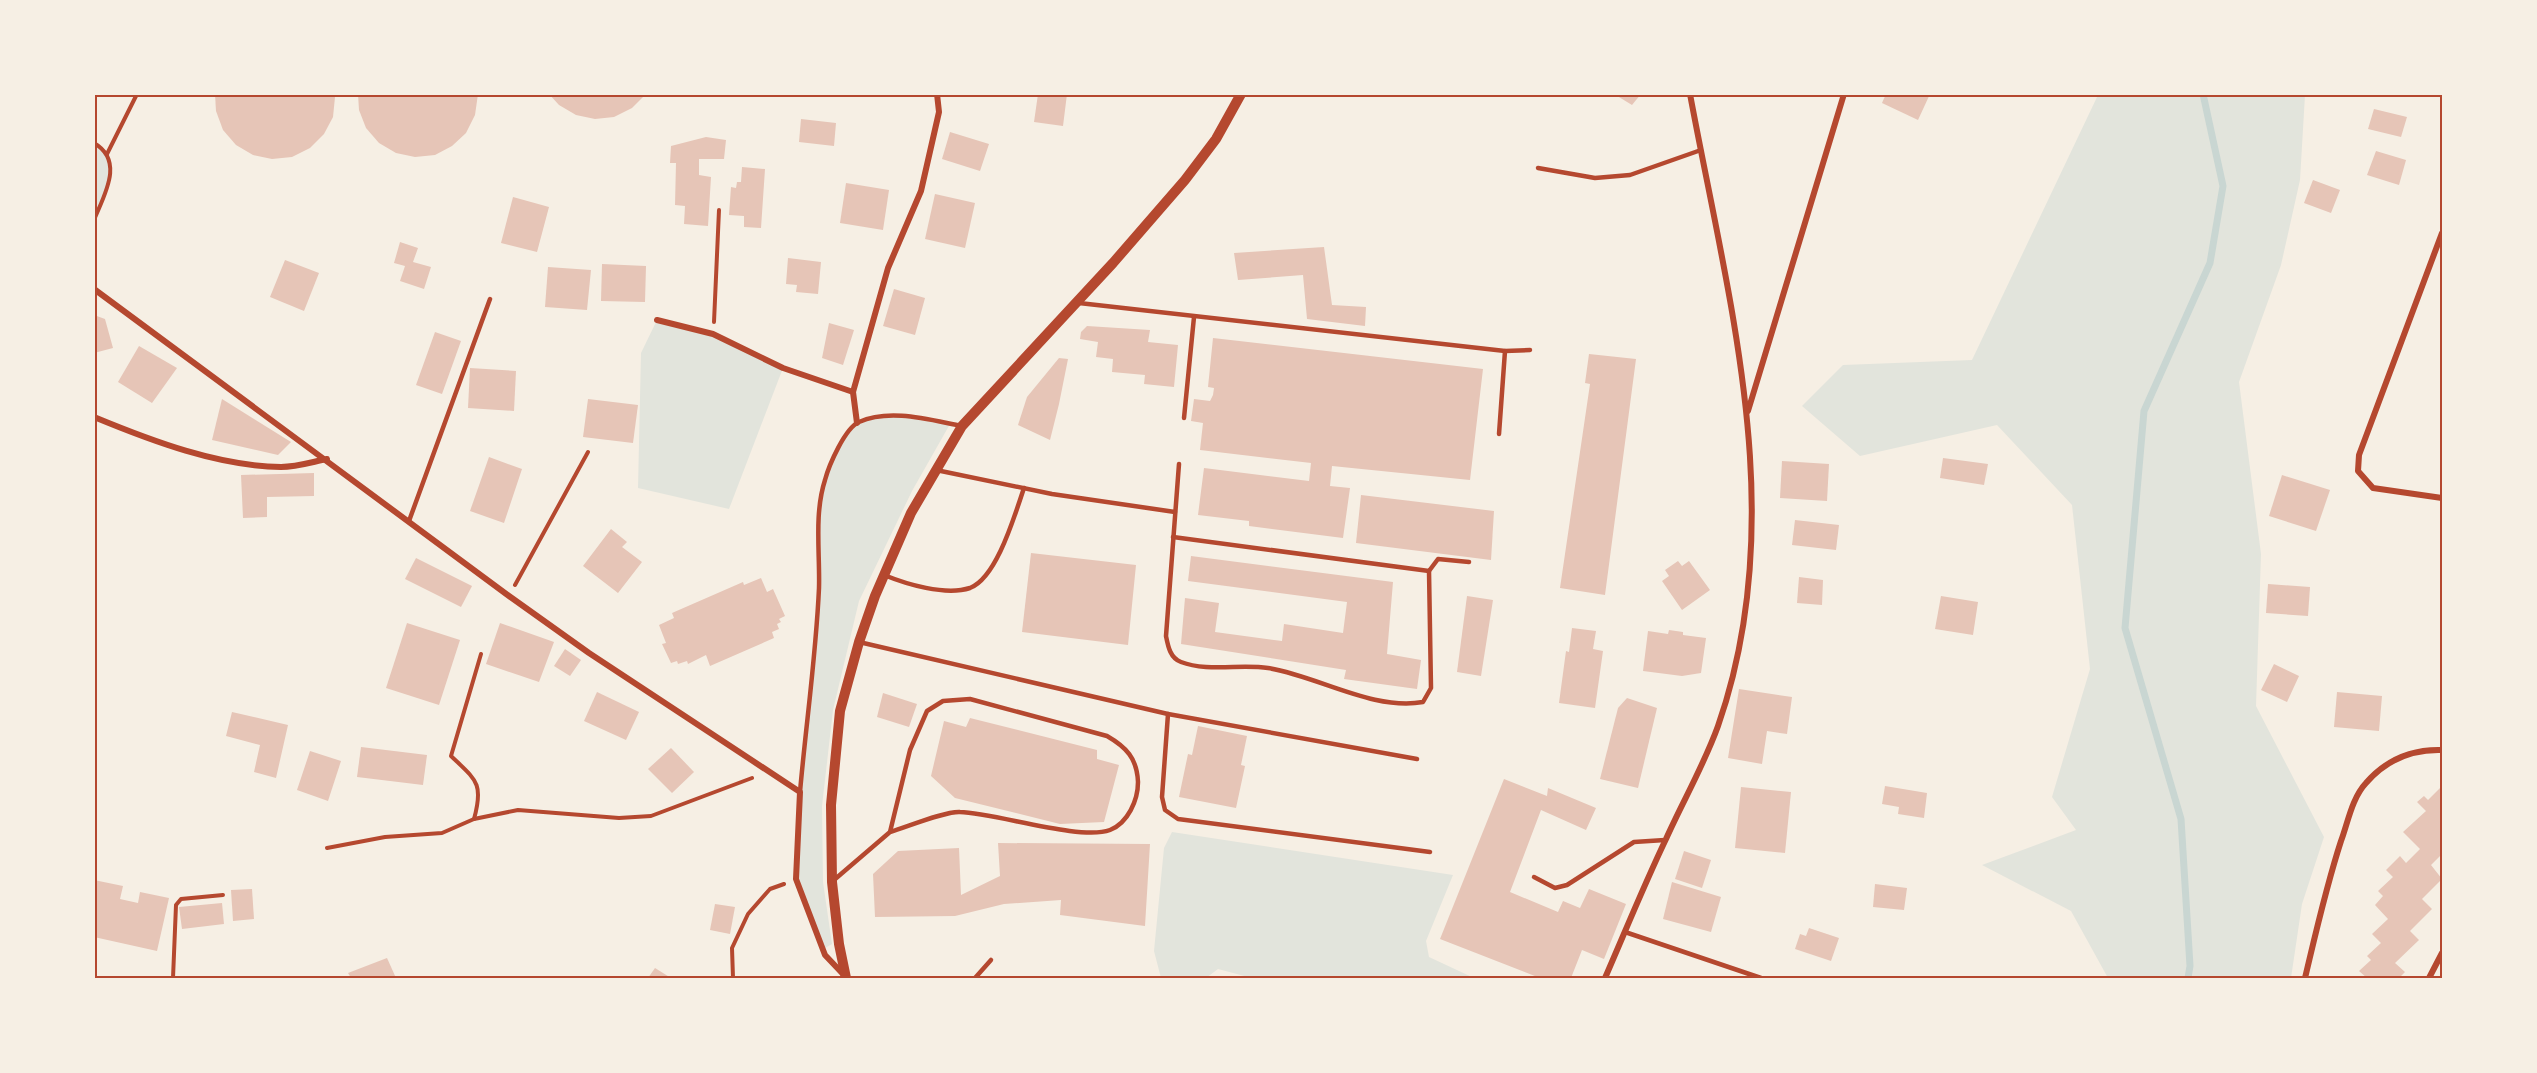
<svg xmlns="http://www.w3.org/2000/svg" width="2537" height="1073" viewBox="0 0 2537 1073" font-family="'Open Sans',sans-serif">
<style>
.green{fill:#e2e4dc}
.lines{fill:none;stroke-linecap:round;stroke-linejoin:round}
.stream{stroke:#c9d6d2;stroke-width:7}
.building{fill:#e6c5b7}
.path{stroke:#b5482f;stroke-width:4}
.service{stroke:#b5482f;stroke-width:4.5}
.minor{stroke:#b5482f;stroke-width:6}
.tertiary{stroke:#b5482f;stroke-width:10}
.neatline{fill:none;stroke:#b5482f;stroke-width:2}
</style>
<rect width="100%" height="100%" fill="#f6efe4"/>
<!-- green -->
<g class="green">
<polygon points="2098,95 2305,95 2300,180 2281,265 2239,382 2261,554 2256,706 2324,837 2302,904 2291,978 2108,978 2071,911 1982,865 2076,830 2052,797 2090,669 2072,505 1997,425 1860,456 1802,406 1843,365 1972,360"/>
<path d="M95 143C101 148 107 153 110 161 115 174 100 206 95 220Z"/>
<polygon points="657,320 713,334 783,368 729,509 638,488 641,353"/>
<polygon points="910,416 950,424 912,491 859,601 833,710 822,806 823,882 832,944 825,948 796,879 800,792 819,590 819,512 825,480 843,438 857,423 881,417"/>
<polygon points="1172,832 1453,875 1426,941 1429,957 1474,978 1252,978 1218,969 1206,978 1161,978 1154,951 1164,848"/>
</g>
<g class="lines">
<!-- stream -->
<polyline class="stream" points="2188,978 2190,966 2181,819 2125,628 2144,411 2210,263 2223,186 2203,94"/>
</g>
<!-- building -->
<g class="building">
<polygon points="215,94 335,94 335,97 333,117 324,134 310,148 292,157 272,159 253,155 236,145 223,130 216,111"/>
<polygon points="358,94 478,94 475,115 466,133 452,146 435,155 415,157 396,153 379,143 366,128 359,110"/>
<polygon points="549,94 646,94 632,108 614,117 595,119 576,115 559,105"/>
<polygon points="1038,94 1067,94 1063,126 1034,122"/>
<polygon points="1614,94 1641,94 1632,105"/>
<polygon points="1886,94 1930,94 1918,120 1882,103"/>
<polygon points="2374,109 2407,117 2401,137 2368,129"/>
<polygon points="801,119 836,123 834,146 799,142"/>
<polygon points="950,132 989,144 980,171 942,159"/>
<polygon points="706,137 726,140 724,159 699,159 699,175 711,177 708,226 684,224 685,206 675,205 676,163 670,163 671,146"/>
<polygon points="2376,151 2406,160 2399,185 2367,175"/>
<polygon points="742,167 765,169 761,228 744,227 744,216 729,215 731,187 736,188 737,182 741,182"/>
<polygon points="2313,180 2340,190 2331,213 2304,203"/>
<polygon points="846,183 889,190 883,230 840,223"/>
<polygon points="935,194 975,203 965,248 925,239"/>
<polygon points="513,197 549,207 537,252 501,243"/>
<polygon points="400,242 418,248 413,262 431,267 424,289 400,281 405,266 394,263"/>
<polygon points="1324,247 1332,305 1366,307 1365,326 1307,319 1303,275 1238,280 1234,253"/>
<polygon points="788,258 821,262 818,294 796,292 797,285 786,284"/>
<polygon points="285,260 319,273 304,311 270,297"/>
<polygon points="602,264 646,266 645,302 601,301"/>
<polygon points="548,267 591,270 587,310 545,307"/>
<polygon points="894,289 925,298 915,335 883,326"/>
<polygon points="94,315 105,319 113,348 94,353"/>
<polygon points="829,323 854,330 843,365 822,358"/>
<polygon points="1087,326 1150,330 1148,342 1178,345 1174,387 1144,384 1145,375 1112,372 1113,359 1096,357 1098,342 1080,339 1081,332"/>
<polygon points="435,332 461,341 442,394 416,385"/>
<polygon points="1213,338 1483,369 1470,480 1332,466 1330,486 1350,488 1343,538 1249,526 1249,521 1198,515 1204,468 1309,481 1311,463 1200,450 1203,423 1191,421 1194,399 1210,401 1213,395 1214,388 1208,387"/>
<polygon points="139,346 177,368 152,403 118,382"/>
<polygon points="1589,354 1636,359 1605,595 1560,588 1590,384 1585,383"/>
<polygon points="1059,358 1068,359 1059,404 1050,440 1018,425 1027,397"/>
<polygon points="470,368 516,371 514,411 468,408"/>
<polygon points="222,399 291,442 278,455 212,440"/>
<polygon points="588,399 638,405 633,443 583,437"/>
<polygon points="489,457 522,469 504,523 470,511"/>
<polygon points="1943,458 1988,464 1984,485 1940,478"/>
<polygon points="1782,461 1829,464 1827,501 1780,498"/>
<polygon points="314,473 314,496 267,497 267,517 243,518 241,475"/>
<polygon points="2282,475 2330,490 2316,531 2269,516"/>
<polygon points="1361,495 1494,511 1491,560 1356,543"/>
<polygon points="1795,520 1839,525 1836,550 1792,545"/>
<polygon points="611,529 627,542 622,547 642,562 618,593 583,566"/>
<polygon points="1031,553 1136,565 1128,645 1022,632"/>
<polygon points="1191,556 1393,582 1387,654 1421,660 1417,689 1344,679 1346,670 1181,644 1185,598 1219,603 1215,632 1282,641 1284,624 1343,633 1347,602 1188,581"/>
<polygon points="416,558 472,586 461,607 405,579"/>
<polygon points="1678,561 1682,566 1689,561 1710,590 1682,610 1662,581 1669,576 1665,570"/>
<polygon points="1799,577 1823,580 1822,605 1797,603"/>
<polygon points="761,578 767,592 773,589 785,616 779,619 781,622 777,624 779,629 772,632 774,638 710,666 706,655 688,664 687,661 678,664 677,661 671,663 662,644 666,643 659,625 674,618 672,613 743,582 744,585"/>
<polygon points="2268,584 2310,587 2308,616 2266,613"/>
<polygon points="1467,596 1493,600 1481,676 1457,672"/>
<polygon points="1941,596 1978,602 1973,635 1935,629"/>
<polygon points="407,623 460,640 439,705 386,688"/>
<polygon points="500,623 554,642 539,682 486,664"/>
<polygon points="1572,628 1596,631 1593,649 1603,651 1595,708 1559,703 1566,651 1569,652"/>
<polygon points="1669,630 1683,632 1683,635 1706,638 1701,673 1682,676 1643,671 1648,631 1668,634"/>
<polygon points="565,649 581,660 570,676 554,666"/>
<polygon points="2274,664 2299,676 2287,702 2261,690"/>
<polygon points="1739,689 1792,697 1787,734 1767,731 1762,764 1728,758"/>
<polygon points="597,692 639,712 626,740 584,721"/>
<polygon points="2337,692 2382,696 2379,731 2334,727"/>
<polygon points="883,693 917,704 909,727 877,717"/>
<polygon points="1627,698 1657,708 1638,788 1600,779 1618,708"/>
<polygon points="232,712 288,725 276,778 254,772 260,745 226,736"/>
<polygon points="970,718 1097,750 1097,759 1119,765 1104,822 1060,824 955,798 931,776 944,721 966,727"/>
<polygon points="1198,726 1247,736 1241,765 1245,766 1236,808 1179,797 1188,754 1192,755"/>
<polygon points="361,747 427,755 423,785 357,777"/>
<polygon points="671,748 694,772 672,793 648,769"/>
<polygon points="310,751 341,761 328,801 297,790"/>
<polygon points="1504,779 1547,796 1548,788 1596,808 1586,830 1541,810 1510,892 1558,912 1563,901 1580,908 1589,889 1626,904 1604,959 1582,950 1571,978 1540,978 1440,939"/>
<polygon points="1885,786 1927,793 1924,818 1898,814 1899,807 1882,804"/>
<polygon points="2442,786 2442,854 2431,865 2442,879 2422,899 2432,909 2410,931 2419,940 2395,963 2405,972 2399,978 2367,978 2359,971 2371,960 2367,956 2381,943 2372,934 2388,919 2375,905 2383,896 2378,891 2393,877 2386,870 2400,856 2406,863 2420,849 2403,832 2426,811 2417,802 2424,796 2428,800"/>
<polygon points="1741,787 1791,792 1785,853 1735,848"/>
<polygon points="998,843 1150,844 1145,926 1060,915 1061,900 1004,904 955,916 875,917 873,874 898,851 959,848 961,895 1000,876"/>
<polygon points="1684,851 1711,860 1702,888 1675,879"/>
<polygon points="94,880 123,886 120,899 138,903 140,892 169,898 157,951 94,937"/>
<polygon points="1672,882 1721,897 1711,932 1663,919"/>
<polygon points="1875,884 1907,888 1904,910 1873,907"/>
<polygon points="252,889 254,919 233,921 231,890"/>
<polygon points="222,903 224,924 182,929 179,907"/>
<polygon points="715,904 735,907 730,934 710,930"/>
<polygon points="1809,928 1839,938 1831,961 1795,949 1800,934 1806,936"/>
<polygon points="387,958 396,978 351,978 348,973"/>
<polygon points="655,968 671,978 648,978"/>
</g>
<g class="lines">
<!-- path -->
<g class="path">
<path d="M94 143C125 161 104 195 94 220"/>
<polyline points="107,154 137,94"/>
<polyline points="714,322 719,210"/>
<polyline points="515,585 588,452"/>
<path d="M474 819C484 783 476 780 451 756L481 654"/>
<polyline points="327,848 385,837 442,833 474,819 518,810 619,818 651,816 752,778"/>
<polyline points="173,978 176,905 181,899 223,895"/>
<polyline points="733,978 732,948 748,914 770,889 784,884"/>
</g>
<!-- service -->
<g class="service">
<polyline points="1538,168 1595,178 1630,175 1701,150"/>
<polyline points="1079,303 1505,351 1530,350"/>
<polyline points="1184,418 1194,317"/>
<polyline points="1499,434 1505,351"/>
<path d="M1179 464 1166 636C1168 646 1170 658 1181 662 1207 672 1240 664 1268 668 1318 676 1373 711 1423 702L1431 688 1429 571"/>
<polyline points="936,470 1052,494 1175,512"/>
<polyline points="409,521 490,299"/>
<polyline points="1173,537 1429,571 1438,559 1469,562"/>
<path d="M884 575C906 584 945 596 970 588 997 578 1015 514 1024 488"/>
<polyline points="859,642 1168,714"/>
<polyline points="1417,759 1168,714 1162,797 1165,810 1178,819 1430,852"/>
<path d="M800 792C806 724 816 656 819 588 820 553 814 514 825 480 829 465 845 428 859 422 890 408 930 420 962 426"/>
<polyline points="1534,877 1555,888 1567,885 1634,842 1665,840"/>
<path d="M834 880 890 832 910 750 927 711 943 701 970 699 1107 736C1126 747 1137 758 1138 782 1138 800 1128 823 1110 830 1080 841 996 813 960 812 945 811 907 827 890 832"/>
<polyline points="1625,932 1761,978"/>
<polyline points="975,978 991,960"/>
</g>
<!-- minor -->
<g class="minor">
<polyline points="2442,233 2359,455 2358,471 2373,488 2442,498"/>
<polyline points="94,289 509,596 589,653 800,792 796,879 825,955 843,974"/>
<polyline points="657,320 713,334 783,368 853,392"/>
<polyline points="1748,411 1844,94"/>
<path d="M94 417C152 441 218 466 281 467 296 467 312 462 327 459"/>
<polyline points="857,423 853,392 888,268 921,191 939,112 937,94"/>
<path d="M1605 978C1625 932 1644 885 1666 839 1683 801 1704 765 1718 726 1791 517 1729 304 1690 94"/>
<path d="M2305 978C2316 932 2326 887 2341 841 2348 822 2352 798 2366 783 2386 760 2412 749 2442 750"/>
<polyline points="2429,978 2442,953"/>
</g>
<!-- tertiary -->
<polyline class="tertiary" points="846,978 839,944 832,882 831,805 840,711 859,642 875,596 911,513 962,426 1113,263 1185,180 1216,139 1241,94"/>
</g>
<!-- border -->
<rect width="2537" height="1073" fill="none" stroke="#f6efe4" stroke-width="192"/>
<rect x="96" y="96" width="2345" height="881" class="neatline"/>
</svg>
